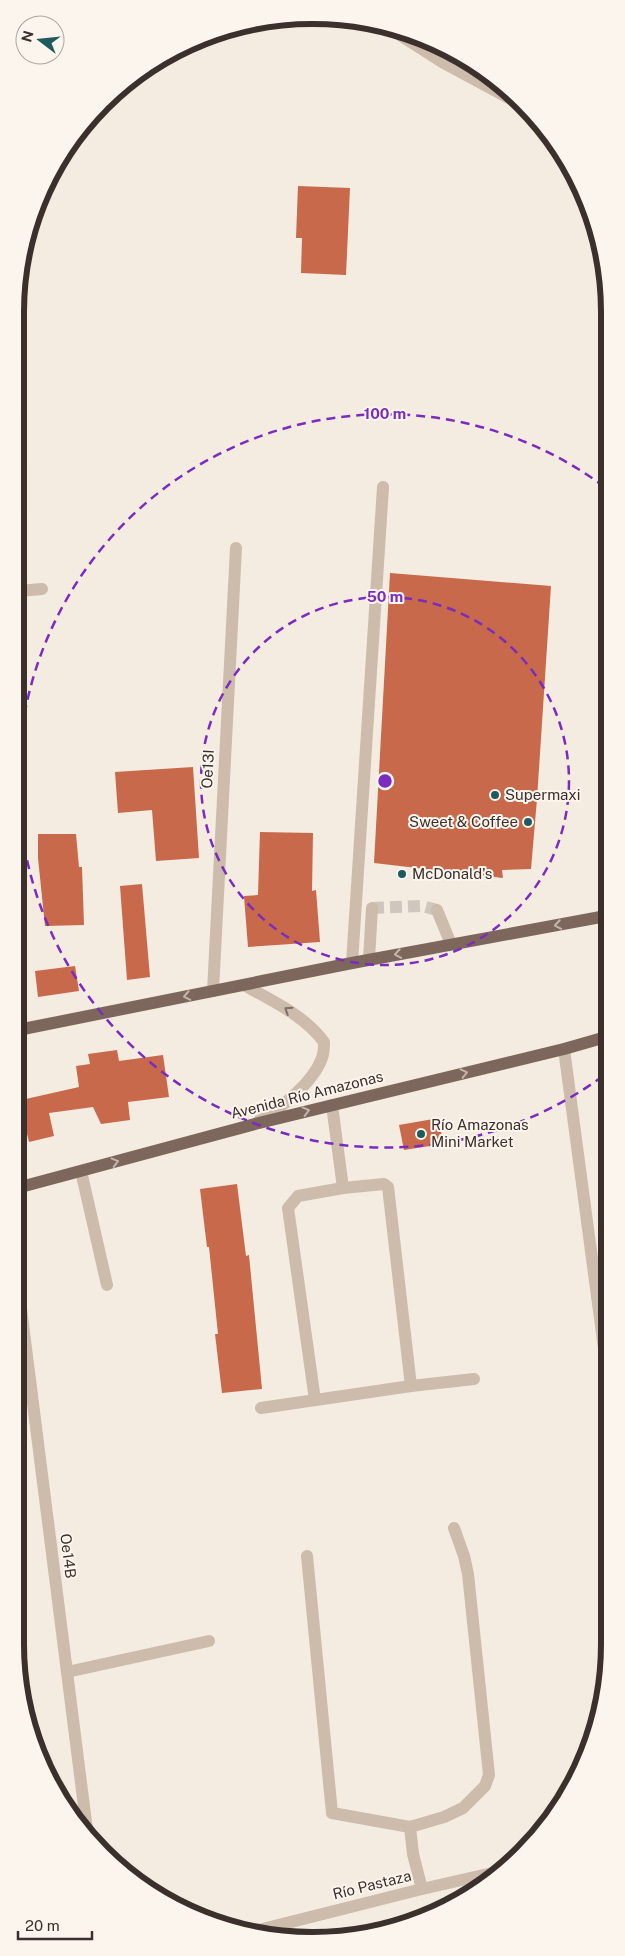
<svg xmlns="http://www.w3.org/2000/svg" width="625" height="1956" viewBox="0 0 625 1956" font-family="'Public Sans',sans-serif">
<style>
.building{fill:#c8694b}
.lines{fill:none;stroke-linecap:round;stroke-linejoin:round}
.minor-tunnel{stroke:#cfc6bd;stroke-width:12;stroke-dasharray:12 6;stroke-linecap:butt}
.minor{stroke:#cdbbac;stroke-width:12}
.major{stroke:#7d675c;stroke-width:12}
.oneway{stroke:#c2b5ac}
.oneway2{stroke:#7d6f65}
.ring{fill:none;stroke:#7b2cbf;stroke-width:2.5;stroke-dasharray:9 6}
.poi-dot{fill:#1f5a5e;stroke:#fbf5ee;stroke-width:2}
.labels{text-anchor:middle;stroke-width:4;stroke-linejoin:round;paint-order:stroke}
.street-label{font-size:15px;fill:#3b302b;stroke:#fbf5ee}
.poi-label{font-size:15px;fill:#3b302b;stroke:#fbf5ee;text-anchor:start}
.rim{fill:none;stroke:#3b302b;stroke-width:6}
.centre{fill:#7b2cbf;stroke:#fbf5ee;stroke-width:2.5}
.ring-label{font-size:15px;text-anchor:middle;font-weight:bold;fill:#7b2cbf;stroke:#fbf5ee;stroke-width:4;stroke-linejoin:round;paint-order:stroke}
</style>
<rect width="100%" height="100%" fill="#f4ebe1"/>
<!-- building -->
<g class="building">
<polygon points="298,186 350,188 346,275 301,273 302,238 296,238"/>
<polygon points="390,573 551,586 537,799 531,869 502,870 503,878 374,863"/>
<polygon points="193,767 199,858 156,861 152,810 118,813 115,772"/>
<polygon points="260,832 313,833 312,891 316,890 320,942 248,947 244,896 258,895"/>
<polygon points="38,834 76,834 79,867 82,867 84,925 45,926 38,858"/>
<polygon points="142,884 150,977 127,980 120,886"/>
<polygon points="75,966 79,991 38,997 35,971"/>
<polygon points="117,1050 119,1061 163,1055 169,1097 128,1102 130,1120 101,1124 93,1107 49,1113 54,1136 29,1142 23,1117 17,1118 17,1101 79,1087 76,1066 90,1064 88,1054"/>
<polygon points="439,1118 443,1144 404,1150 399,1125"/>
<polygon points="237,1184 246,1256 249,1255 262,1389 222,1393 215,1334 218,1334 209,1247 207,1247 200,1189"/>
</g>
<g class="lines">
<!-- minor-tunnel -->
<polyline class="minor-tunnel" points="372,908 422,906 437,910"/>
<!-- minor -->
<g class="minor">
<polyline points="389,28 442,62 527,108"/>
<polyline points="19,591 42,589"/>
<polyline points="437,910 451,944"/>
<polyline points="369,959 372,908"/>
<polyline points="352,963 383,487"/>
<path d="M244 985C272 1001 304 1015 324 1042 324 1047 324 1053 322 1058 313 1083 281 1108 259 1121"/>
<polyline points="213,991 236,548"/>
<polyline points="18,1019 19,1029"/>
<polyline points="564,1049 605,1356"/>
<polyline points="332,1105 343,1188"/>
<polyline points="81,1171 107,1285"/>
<polyline points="17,1277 88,1838"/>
<polyline points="315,1400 288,1208 298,1196 343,1188 384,1184 388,1187 411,1386"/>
<polyline points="261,1408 411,1386 474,1379"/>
<polyline points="307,1556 332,1813 410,1827 444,1817 463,1808 485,1786 489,1775 468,1574 464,1556 454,1528"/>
<polyline points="67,1672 209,1641"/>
<polyline points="410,1827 413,1854 422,1889"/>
<polyline points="251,1932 422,1889 501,1871"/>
</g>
<!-- major -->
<g class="major">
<polyline points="18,1030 352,963 606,916"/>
<polyline points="17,1188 255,1124 564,1049 606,1037"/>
</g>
</g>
<!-- one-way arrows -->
<defs><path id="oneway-chevron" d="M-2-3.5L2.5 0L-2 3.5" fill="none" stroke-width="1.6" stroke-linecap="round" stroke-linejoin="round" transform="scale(1.25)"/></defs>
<g class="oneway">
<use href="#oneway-chevron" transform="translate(558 925) rotate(170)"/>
<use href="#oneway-chevron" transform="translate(398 954) rotate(170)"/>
<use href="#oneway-chevron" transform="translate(187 996) rotate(169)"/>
<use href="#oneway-chevron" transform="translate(464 1073) rotate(-13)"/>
<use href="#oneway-chevron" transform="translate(306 1111) rotate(-14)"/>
<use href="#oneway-chevron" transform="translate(115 1162) rotate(-15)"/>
</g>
<use class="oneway2" href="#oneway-chevron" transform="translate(288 1010) rotate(-147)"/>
<!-- distance rings -->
<g class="ring">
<circle cx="385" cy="781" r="184"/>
<path d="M603 1076A367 367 0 0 1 19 803M19 759A367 367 0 0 1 606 488"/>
</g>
<!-- markers -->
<g class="poi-dot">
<circle cx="495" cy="795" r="5"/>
<circle cx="528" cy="822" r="5"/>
<circle cx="402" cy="874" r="5"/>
<circle cx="421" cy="1134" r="5"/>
</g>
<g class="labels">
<!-- street labels -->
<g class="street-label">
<text transform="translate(208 769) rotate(-87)" y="5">Oe13I</text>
<text transform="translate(307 1095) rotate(-14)" y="5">Avenida Río Amazonas</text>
<text transform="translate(68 1556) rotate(83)" y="5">Oe14B</text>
<text transform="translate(372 1885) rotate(-14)" y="5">Río Pastaza</text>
</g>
<!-- poi labels -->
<g class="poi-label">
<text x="505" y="800">Supermaxi</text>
<text x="518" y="827" text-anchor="end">Sweet &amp; Coffee</text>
<text x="412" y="879">McDonald's</text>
<text x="431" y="1130">Río Amazonas<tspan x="431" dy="17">Mini Market</tspan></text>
</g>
</g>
<!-- crop -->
<path d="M0 0H625V1956H0ZM312 24H313A288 288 0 0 1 601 312V1644A288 288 0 0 1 313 1932H312A288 288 0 0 1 24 1644V312A288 288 0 0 1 312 24Z" fill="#fbf5ee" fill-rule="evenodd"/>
<path class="rim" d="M312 24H313A288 288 0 0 1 601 312V1644A288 288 0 0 1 313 1932H312A288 288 0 0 1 24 1644V312A288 288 0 0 1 312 24Z"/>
<circle cx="385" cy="781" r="8" class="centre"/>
<g class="ring-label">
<text x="385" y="419">100 m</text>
<text x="385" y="602">50 m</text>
</g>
<!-- north arrow -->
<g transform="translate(40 40) rotate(286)"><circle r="24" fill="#fbf5ee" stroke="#aea6a0"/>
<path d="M0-4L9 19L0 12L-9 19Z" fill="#1f5a5e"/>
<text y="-8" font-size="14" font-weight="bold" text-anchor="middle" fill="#3b302b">N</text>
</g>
<!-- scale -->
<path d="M18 1931v8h74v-8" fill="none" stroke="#3b302b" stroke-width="2.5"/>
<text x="25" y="1931" font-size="15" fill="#3b302b" stroke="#fbf5ee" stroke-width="4" paint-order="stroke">20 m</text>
</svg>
